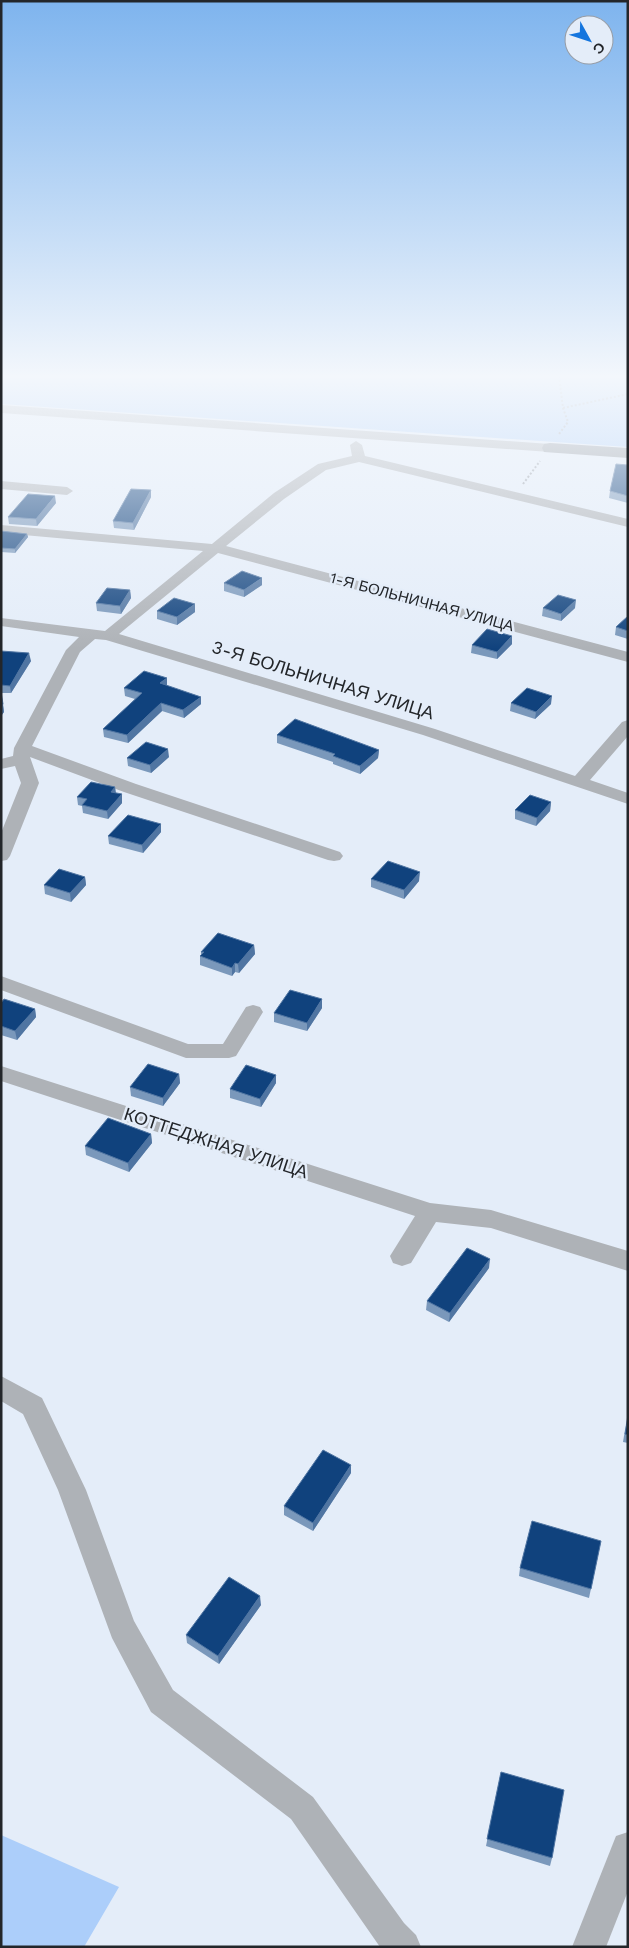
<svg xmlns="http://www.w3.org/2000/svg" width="629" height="1948" viewBox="0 0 629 1948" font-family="'Work Sans',sans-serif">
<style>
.green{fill:#accefa}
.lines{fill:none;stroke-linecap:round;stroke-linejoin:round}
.path{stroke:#989ea7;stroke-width:2;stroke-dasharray:2 2;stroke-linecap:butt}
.street{fill:#aeb2b7;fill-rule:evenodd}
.secondary{fill:#8f959c;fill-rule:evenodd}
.wall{fill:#7a98bb}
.shaded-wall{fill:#5075a2}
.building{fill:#10427d;stroke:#5075a2}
.labels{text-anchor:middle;stroke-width:5;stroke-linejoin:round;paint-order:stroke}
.far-street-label{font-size:15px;fill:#23262a;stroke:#e4edf9}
.street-label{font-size:18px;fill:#23262a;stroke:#e4edf9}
</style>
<rect width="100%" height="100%" fill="#e4edf9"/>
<!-- green -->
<g class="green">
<polygon points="1,376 628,376 628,447 1,404"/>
<polygon points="1,1835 119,1887 84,1947 1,1947"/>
</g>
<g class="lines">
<!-- path -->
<g class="path">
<polyline points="559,376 563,408 568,422 559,434"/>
<polyline points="563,408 628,394"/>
<polyline points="523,484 540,461"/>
</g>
<!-- street -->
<g class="street">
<polygon points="1,405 550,444 556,448 550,452 1,413"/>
<polygon points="356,441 362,445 365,456 628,519 628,527 359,462 326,470 284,499 226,546 628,652 628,662 218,553 119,634 435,729 575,776 622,722 628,720 628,736 590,780 628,793 628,804 423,735 106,640 95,639 80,652 32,746 136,784 340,852 343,856 340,860 334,861 328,860 124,792 30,757 39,783 10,856 7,860 1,861 1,833 21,783 15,766 1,769 1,759 13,756 14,748 66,650 79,637 1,626 1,618 105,631 203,551 1,533 1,525 212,544 274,493 318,464 352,456 350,445"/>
<polygon points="1,481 67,487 73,491 67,495 1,489"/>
<polygon points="1,976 188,1044 223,1044 246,1007 253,1005 260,1007 263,1012 236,1056 229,1058 186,1058 1,990"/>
<polygon points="1,1066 430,1203 491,1210 628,1251 628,1271 491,1228 436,1222 411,1263 402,1266 393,1263 390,1256 415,1216 1,1081"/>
<polygon points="1,1376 42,1398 86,1490 134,1621 173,1690 313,1797 404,1923 416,1935 421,1947 380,1947 291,1819 151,1712 112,1638 58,1490 23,1414 1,1401"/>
<polygon points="628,1832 628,1891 606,1947 572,1947 616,1836"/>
</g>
<!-- secondary -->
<polygon class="secondary" points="550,443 628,448 628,458 544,452 542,448 544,444"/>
</g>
<!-- wall -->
<g class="wall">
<polygon points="628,465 628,503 609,498 610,491"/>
<polygon points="151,490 151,497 134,530 114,528 113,521"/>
<polygon points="56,503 37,526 9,524 8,517"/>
<polygon points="1,531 27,534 28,537 15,553 1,552"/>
<polygon points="224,583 262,585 244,597 224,591"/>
<polygon points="130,590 131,598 121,614 97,611 96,603"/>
<polygon points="543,608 575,608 561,621 542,616"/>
<polygon points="157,611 195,612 177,625 157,619"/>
<polygon points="628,616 628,639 615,635 616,627"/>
<polygon points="512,644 497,659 471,653 472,645"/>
<polygon points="1,651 31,661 11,693 1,693 4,712 1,716"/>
<polygon points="167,686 201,704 184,718 162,711 128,743 104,737 103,729 135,699 125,696 124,688"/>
<polygon points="511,703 551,704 535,719 510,711"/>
<polygon points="277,735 379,750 378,758 360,774 333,764 333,762 277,743"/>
<polygon points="169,757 151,773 128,766 127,758"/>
<polygon points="115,787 116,793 122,803 108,819 83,813 82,806 78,805 77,797"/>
<polygon points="551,802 550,811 536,826 515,819 515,810"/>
<polygon points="161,824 161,832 143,853 109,844 108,836"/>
<polygon points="85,877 86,885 71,902 45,894 44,885"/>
<polygon points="371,879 419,881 404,899 371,887"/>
<polygon points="254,945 255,954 239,973 235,972 232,976 200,965 200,956 201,955 201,952"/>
<polygon points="1,1003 35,1009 36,1017 17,1040 1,1035"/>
<polygon points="322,1008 307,1031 274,1022 274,1013"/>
<polygon points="179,1074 180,1083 163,1106 131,1096 130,1087"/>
<polygon points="276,1075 276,1083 261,1107 230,1098 230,1089"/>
<polygon points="151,1134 152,1143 129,1172 86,1155 85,1146"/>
<polygon points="489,1268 449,1322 426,1310 427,1301"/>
<polygon points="628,1412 628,1443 623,1442"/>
<polygon points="351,1473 313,1531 284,1515 284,1506"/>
<polygon points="601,1541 589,1598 519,1576 520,1568"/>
<polygon points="261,1605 219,1664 187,1643 186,1635"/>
<polygon points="501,1772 552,1858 550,1866 486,1846"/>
</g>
<!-- shaded-wall -->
<g class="shaded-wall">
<polygon points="151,490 151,497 134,530 133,523"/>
<polygon points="55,496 56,503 37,526 36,519"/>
<polygon points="27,534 28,537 15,553 15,549"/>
<polygon points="262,578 262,585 244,597 244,590"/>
<polygon points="130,590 131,598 121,614 120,606"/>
<polygon points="576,600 575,608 561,621 561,614"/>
<polygon points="195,604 195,612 177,625 177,617"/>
<polygon points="512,636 512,644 497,659 497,652"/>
<polygon points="29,653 31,661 11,693 10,686"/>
<polygon points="167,678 167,686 160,683"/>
<polygon points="552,696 551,704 535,719 536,712"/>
<polygon points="201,697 201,704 184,718 183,710"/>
<polygon points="161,703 162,711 128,743 127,735"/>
<polygon points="3,704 4,712 1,716 1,707"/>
<polygon points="168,749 169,757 151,773 150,765"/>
<polygon points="379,750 378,758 360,774 360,766"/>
<polygon points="115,787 116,796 111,792"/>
<polygon points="122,794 122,803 108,819 107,811"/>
<polygon points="551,802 550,811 536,826 537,818"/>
<polygon points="161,824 161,832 143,853 142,845"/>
<polygon points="420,872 419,881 404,899 404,890"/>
<polygon points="85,877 86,885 71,902 70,893"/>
<polygon points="254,945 255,954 239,973 238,964"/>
<polygon points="235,963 235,972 232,976 232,968"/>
<polygon points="322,999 322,1008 307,1031 307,1023"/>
<polygon points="35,1009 36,1017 17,1040 15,1031"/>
<polygon points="179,1074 180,1083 163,1106 163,1098"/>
<polygon points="276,1075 276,1083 261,1107 260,1099"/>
<polygon points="151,1134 152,1143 129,1172 128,1163"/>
<polygon points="490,1259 489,1268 449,1322 450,1313"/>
<polygon points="351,1465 351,1473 313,1531 313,1523"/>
<polygon points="260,1596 261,1605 219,1664 218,1656"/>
</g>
<!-- building -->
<g class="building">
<polygon points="616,464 628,465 628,496 610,491"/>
<polygon points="131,489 151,490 133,523 113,521"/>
<polygon points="28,494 55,496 36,519 8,517"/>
<polygon points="1,531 27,534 15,549 1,548"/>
<polygon points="242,571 262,578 244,590 224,583"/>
<polygon points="107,588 130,590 120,606 96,603"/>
<polygon points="558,595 576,600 561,614 543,608"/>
<polygon points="174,598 195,604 177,617 157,611"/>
<polygon points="628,616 628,631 616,627"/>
<polygon points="487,629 512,636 497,652 472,645"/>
<polygon points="1,651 29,653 10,686 1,685"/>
<polygon points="144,671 167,678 160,683 201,697 183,710 161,703 127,735 103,729 142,693 124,688"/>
<polygon points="527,688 552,696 536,712 511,703"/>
<polygon points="1,692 3,704 1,707"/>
<polygon points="295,719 379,750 360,766 333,756 335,754 277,735"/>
<polygon points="146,742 168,749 150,765 127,758"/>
<polygon points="91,782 115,787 111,792 122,794 107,811 82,805 87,799 77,797"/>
<polygon points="530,795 551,802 537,818 515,810"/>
<polygon points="128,815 161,824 142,845 108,836"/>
<polygon points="388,861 420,872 404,890 371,879"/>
<polygon points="59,869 85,877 70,893 44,885"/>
<polygon points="218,933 254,945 238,964 235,963 232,968 200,956 204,952 201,952"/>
<polygon points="290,990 322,999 307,1023 274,1013"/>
<polygon points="4,999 35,1009 15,1031 1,1026 1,1003"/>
<polygon points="148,1064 179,1074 163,1098 130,1087"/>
<polygon points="246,1065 276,1075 260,1099 230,1089"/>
<polygon points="108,1118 151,1134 128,1163 85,1146"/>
<polygon points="467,1248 490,1259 450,1313 427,1301"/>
<polygon points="628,1417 628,1435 625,1434"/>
<polygon points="323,1450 351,1465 313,1523 284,1506"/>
<polygon points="532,1521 601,1541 591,1589 520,1568"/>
<polygon points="229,1577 260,1596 218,1656 186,1635"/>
<polygon points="501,1772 564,1790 552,1858 487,1839"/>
</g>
<!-- sky -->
<linearGradient id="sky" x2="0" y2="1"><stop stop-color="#7eb4ee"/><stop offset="0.58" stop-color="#f3f7fc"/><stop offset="1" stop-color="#f3f7fc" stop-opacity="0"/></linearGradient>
<rect width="629" height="649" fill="url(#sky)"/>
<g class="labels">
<!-- far-street labels -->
<g class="far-street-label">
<text transform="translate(422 602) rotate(15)" y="5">1-Я БОЛЬНИЧНАЯ УЛИЦА</text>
</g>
<!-- street labels -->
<g class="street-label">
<text transform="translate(323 680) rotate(17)" y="6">3-Я БОЛЬНИЧНАЯ УЛИЦА</text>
<text transform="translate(216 1143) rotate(18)" y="6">КОТТЕДЖНАЯ УЛИЦА</text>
</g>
</g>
<!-- border -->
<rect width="629" height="1948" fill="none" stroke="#23262a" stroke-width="5"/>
<!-- north arrow -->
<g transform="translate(589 40) rotate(130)"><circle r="24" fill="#e4edf9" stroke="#979da6"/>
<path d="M0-4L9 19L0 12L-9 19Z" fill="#1475de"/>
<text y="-8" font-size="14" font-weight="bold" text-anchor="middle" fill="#23262a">С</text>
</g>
</svg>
